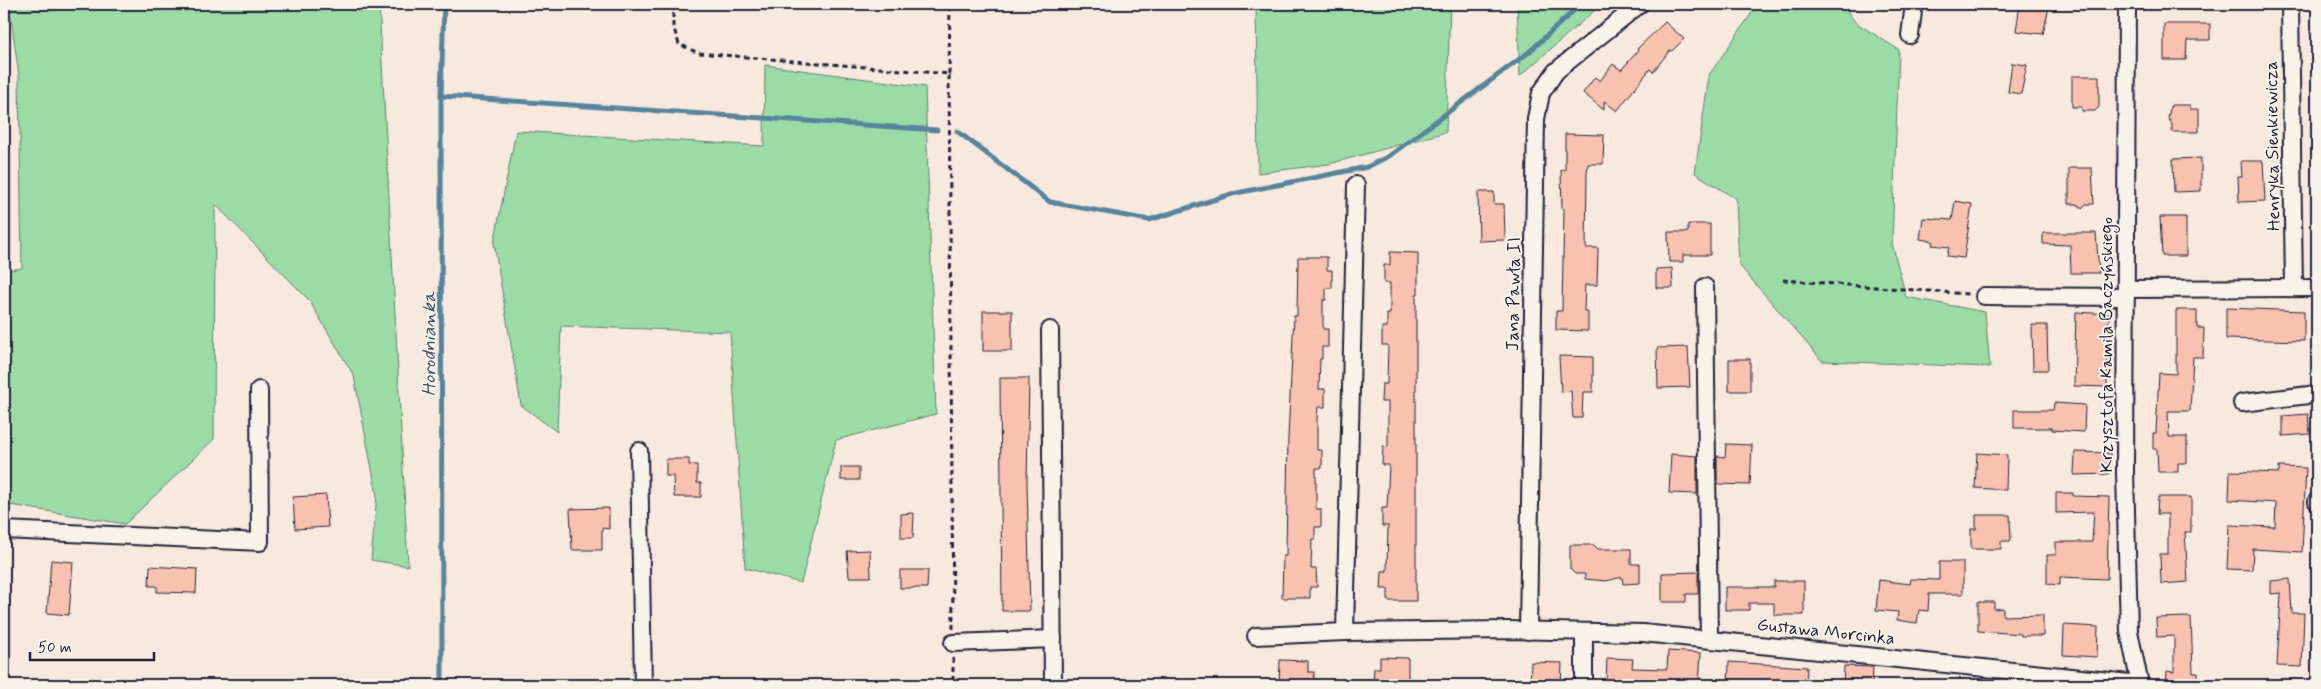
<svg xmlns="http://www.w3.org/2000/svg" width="2321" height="689" viewBox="0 0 2321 689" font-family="Mynerve,sans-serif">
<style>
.green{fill:#9bdca6;stroke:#5e7f70}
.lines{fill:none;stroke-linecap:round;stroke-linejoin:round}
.stream{stroke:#57849b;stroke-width:5}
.building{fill:#f9c1af;stroke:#22223b}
.minor-casing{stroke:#22223b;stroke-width:20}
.path{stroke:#22223b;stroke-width:3;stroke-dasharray:5 4;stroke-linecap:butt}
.minor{stroke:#f7f3e8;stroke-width:16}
.labels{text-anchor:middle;stroke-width:4;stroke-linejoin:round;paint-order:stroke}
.street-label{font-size:18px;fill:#22223b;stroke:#f7f3e8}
.water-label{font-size:19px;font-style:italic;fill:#3d536b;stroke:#f7f3e8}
</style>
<rect width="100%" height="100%" fill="#f7e9dd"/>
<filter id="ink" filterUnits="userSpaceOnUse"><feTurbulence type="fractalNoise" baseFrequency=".02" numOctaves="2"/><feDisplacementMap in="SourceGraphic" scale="10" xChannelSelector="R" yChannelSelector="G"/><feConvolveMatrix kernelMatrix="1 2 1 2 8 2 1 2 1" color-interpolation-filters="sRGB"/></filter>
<g filter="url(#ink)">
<!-- green -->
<g class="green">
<polygon points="9,4 379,4 408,566 371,560 377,495 354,376 309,300 215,204 214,439 125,524 4,504 4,271 22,268 19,76"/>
<polygon points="1256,4 1450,4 1446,132 1329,164 1258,173"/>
<polygon points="1517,4 1602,4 1520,76"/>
<polygon points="1758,4 1842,4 1855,22 1899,50 1892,243 1906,297 1985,312 1990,367 1822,361 1739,265 1736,199 1695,173 1709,75"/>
<polygon points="765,65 925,87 936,414 836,440 801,583 745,568 730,332 561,326 557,432 521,405 494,243 516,131 764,146"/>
</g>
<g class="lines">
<!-- stream -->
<g class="stream">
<polyline points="441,96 937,130"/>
<polyline points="957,131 1050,202 1149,220 1232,194 1367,167 1389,156 1529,52 1581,4"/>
<polyline points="442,685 441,96 444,4"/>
</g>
</g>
<!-- building -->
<g class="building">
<polygon points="2020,4 2049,7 2043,34 2016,31"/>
<polygon points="1665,22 1684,39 1672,51 1670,50 1653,72 1650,69 1617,111 1604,101 1604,110 1583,93 1595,77 1600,81 1613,64 1621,70 1638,51 1637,49"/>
<polygon points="2164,24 2210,24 2210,40 2187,40 2186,60 2164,60"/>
<polygon points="2012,63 2027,65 2021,94 2008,92"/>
<polygon points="2072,76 2099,76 2099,107 2095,111 2082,111 2082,107 2072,107"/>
<polygon points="2171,105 2190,105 2190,109 2199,109 2199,132 2172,132 2172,124 2168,118"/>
<polygon points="1565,134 1604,135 1603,164 1588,164 1587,173 1586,248 1598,248 1597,285 1585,285 1584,311 1588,311 1588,331 1556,330 1556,311 1562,311 1564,209 1562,209 1561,170 1565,170"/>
<polygon points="2201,158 2201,191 2174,192 2173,159"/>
<polygon points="2241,161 2263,161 2265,201 2239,202 2238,177 2242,177"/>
<polygon points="2069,168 2092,168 2094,204 2086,204 2082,208 2077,204 2069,204"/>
<polygon points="1478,192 1494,192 1494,204 1504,204 1505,240 1479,241"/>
<polygon points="1955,201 1972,204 1964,258 1947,256 1949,247 1932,245 1933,241 1920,239 1923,218 1952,220"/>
<polygon points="2160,217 2186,217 2186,256 2162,256"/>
<polygon points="1688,224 1710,224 1710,255 1683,255 1683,262 1669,262 1668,232 1688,232"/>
<polygon points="2043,233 2096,233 2099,273 2071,273 2070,245 2043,244"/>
<polygon points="1390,252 1418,253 1418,295 1416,295 1416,601 1388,601 1388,589 1381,589 1382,571 1387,571 1388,526 1382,526 1382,508 1387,508 1389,465 1382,465 1383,446 1388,447 1388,402 1381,402 1382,384 1387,384 1388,345 1382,345 1382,327 1387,327 1387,314 1390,314 1390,283 1384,283 1384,265 1390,265"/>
<polygon points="1298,257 1327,257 1327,270 1332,270 1332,288 1326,288 1326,300 1323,300 1323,329 1328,329 1328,347 1322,347 1322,359 1320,359 1319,389 1325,389 1325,407 1318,407 1317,419 1317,450 1322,450 1322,468 1316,468 1316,509 1321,509 1321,527 1315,527 1315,539 1312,539 1311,569 1316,569 1317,587 1310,587 1310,598 1282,598 1283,556 1286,556 1288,437 1294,316 1297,316"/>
<polygon points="1672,268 1673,288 1656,288 1656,269"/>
<polygon points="2226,308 2304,311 2304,341 2226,339"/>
<polygon points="2176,310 2197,310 2197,328 2204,328 2203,357 2193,357 2190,411 2168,411 2169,437 2187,437 2187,463 2178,463 2178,472 2158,472 2157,449 2153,449 2153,433 2156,433 2159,373 2176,374"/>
<rect x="983" y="311" width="29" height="40"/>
<polygon points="2076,312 2109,314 2107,387 2074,386"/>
<polygon points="2032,325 2047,325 2048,370 2033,370"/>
<polygon points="1688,347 1690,387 1658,388 1657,348"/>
<polygon points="1559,356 1593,357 1593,392 1583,392 1582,418 1573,418 1571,391 1561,392"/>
<rect x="1729" y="359" width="21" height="32"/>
<polygon points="1000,378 1029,378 1027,482 1030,611 1002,611"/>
<polygon points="2054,403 2085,405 2084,432 2052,430 2052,428 2014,428 2014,410 2053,410"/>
<polygon points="2308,414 2310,434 2283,436 2283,416"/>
<polygon points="1726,444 1752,445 1750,485 1717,484 1717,456 1725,457"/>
<polygon points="2075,452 2110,453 2109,474 2074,475"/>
<polygon points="1977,453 2007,455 2006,490 1975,488"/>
<polygon points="1671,454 1697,456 1697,494 1669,493"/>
<polygon points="666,459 689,459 689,465 697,465 697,483 701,483 701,497 674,497 673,476 666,476"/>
<rect x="841" y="467" width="18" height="13"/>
<polygon points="2279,467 2306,468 2302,552 2253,549 2252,570 2227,569 2229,525 2275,527 2276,503 2229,500 2230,471 2279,473"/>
<polygon points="2056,493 2073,493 2073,496 2109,497 2107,579 2060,577 2060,585 2047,584 2047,555 2056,555 2056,542 2092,542 2094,512 2056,513"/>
<polygon points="326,495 328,527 295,529 293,497"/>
<polygon points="2158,497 2191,497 2191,532 2185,532 2188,582 2161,584 2160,554 2168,554 2168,514 2157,514"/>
<polygon points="609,508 609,529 602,528 602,550 572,550 570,509"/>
<polygon points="914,513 913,538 901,538 901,514"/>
<polygon points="1976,515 2010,515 2011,541 2001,541 2001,549 1971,549 1971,529 1976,529"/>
<polygon points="1570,545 1594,545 1598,549 1631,549 1631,564 1640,564 1640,583 1623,584 1622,577 1606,581 1585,579 1585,574 1575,574 1570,569"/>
<polygon points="870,550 871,577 849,577 847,551"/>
<polygon points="51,560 73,562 69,615 47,613"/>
<polygon points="1939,562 1963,562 1963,594 1929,594 1928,611 1919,610 1917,623 1897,620 1898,612 1876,610 1879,580 1910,584 1911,579 1939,580"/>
<polygon points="150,566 197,569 196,593 157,592 157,586 149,586"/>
<polygon points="900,570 928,570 927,588 900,588"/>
<polygon points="1698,572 1698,594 1686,594 1686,602 1662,602 1662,573"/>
<polygon points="2290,579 2292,613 2304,613 2302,667 2277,666 2281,593 2271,594 2271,581"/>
<polygon points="1774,581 1804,581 1804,615 1774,615 1774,603 1749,603 1749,610 1725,610 1725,587 1774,587"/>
<polygon points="1978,602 1994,602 1994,609 2003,608 2003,616 2043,615 2043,636 2021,636 2021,634 1978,631"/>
<polygon points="2191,617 2193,673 2198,673 2198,685 2166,685 2167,671 2174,672 2174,636 2157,637 2156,618"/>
<polygon points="2064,625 2098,627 2097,657 2063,655"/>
<polygon points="1668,651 1701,653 1699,685 1606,685 1607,658 1633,659 1632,668 1667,669"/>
<polygon points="1380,657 1408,658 1408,685 1373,685 1374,668 1380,668"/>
<polygon points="1280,660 1308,661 1308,672 1314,672 1314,685 1279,685"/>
<polygon points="1531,662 1562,663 1561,685 1530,685"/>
<polygon points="1729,662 1807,667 1806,685 1728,685"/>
<polygon points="1844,666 1873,667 1872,685 1843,685"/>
</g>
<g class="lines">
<!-- minor casing -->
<g class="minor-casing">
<g id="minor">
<polyline points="2127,4 2125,471 2129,631 2140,685"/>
<polyline points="2290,4 2294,288"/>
<polyline points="1910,35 1914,4"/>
<polyline points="1705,287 1709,639"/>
<polyline points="2127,289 2317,288"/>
<polyline points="1984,296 2126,297"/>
<polyline points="1050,330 1053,685"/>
<polyline points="2242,403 2317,394"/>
<polyline points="639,451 643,685"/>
<polyline points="2317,501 2317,502"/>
<polyline points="4,530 260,542 259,390"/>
<polyline points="1528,631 1536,119 1541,93 1556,71 1640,4"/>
<polyline points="1345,632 1356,185"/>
<polyline points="1256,636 1345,632 1508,630 1643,633 2139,684"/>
<polyline points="953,643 1053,639"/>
<polyline points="1584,685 1584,632"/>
</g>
</g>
<!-- path -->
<g class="path">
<polyline points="673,4 673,26 679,44 698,53 949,74 953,629"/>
<polyline points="949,74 950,4"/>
<polyline points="1783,280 1968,294"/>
<polyline points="953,658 953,685"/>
</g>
<!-- minor -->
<use href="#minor" class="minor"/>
</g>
</g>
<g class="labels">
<!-- street labels -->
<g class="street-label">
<text transform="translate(2272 146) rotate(-91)" y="6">Henryka Sienkiewicza</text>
<text transform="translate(1513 294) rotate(-89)" y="6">Jana Pawła II</text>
<text transform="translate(2106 345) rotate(-90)" y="6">Krzysztofa Kamila Baczyńskiego</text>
<text transform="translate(1826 631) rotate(6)" y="6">Gustawa Morcinka</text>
</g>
<!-- water labels -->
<g class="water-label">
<text transform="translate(428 344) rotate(-90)" y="7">Horodnianka</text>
</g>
</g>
<!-- margin -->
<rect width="2321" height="689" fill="none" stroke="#f7f3e8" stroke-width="20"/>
<rect x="10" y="10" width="2301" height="669" fill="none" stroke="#22223b" stroke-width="2" filter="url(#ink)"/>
<!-- scale -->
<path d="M30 652v8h124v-8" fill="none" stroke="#22223b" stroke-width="2.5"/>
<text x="38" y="652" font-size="15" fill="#22223b" stroke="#f7f3e8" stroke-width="4" paint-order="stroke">50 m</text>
</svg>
